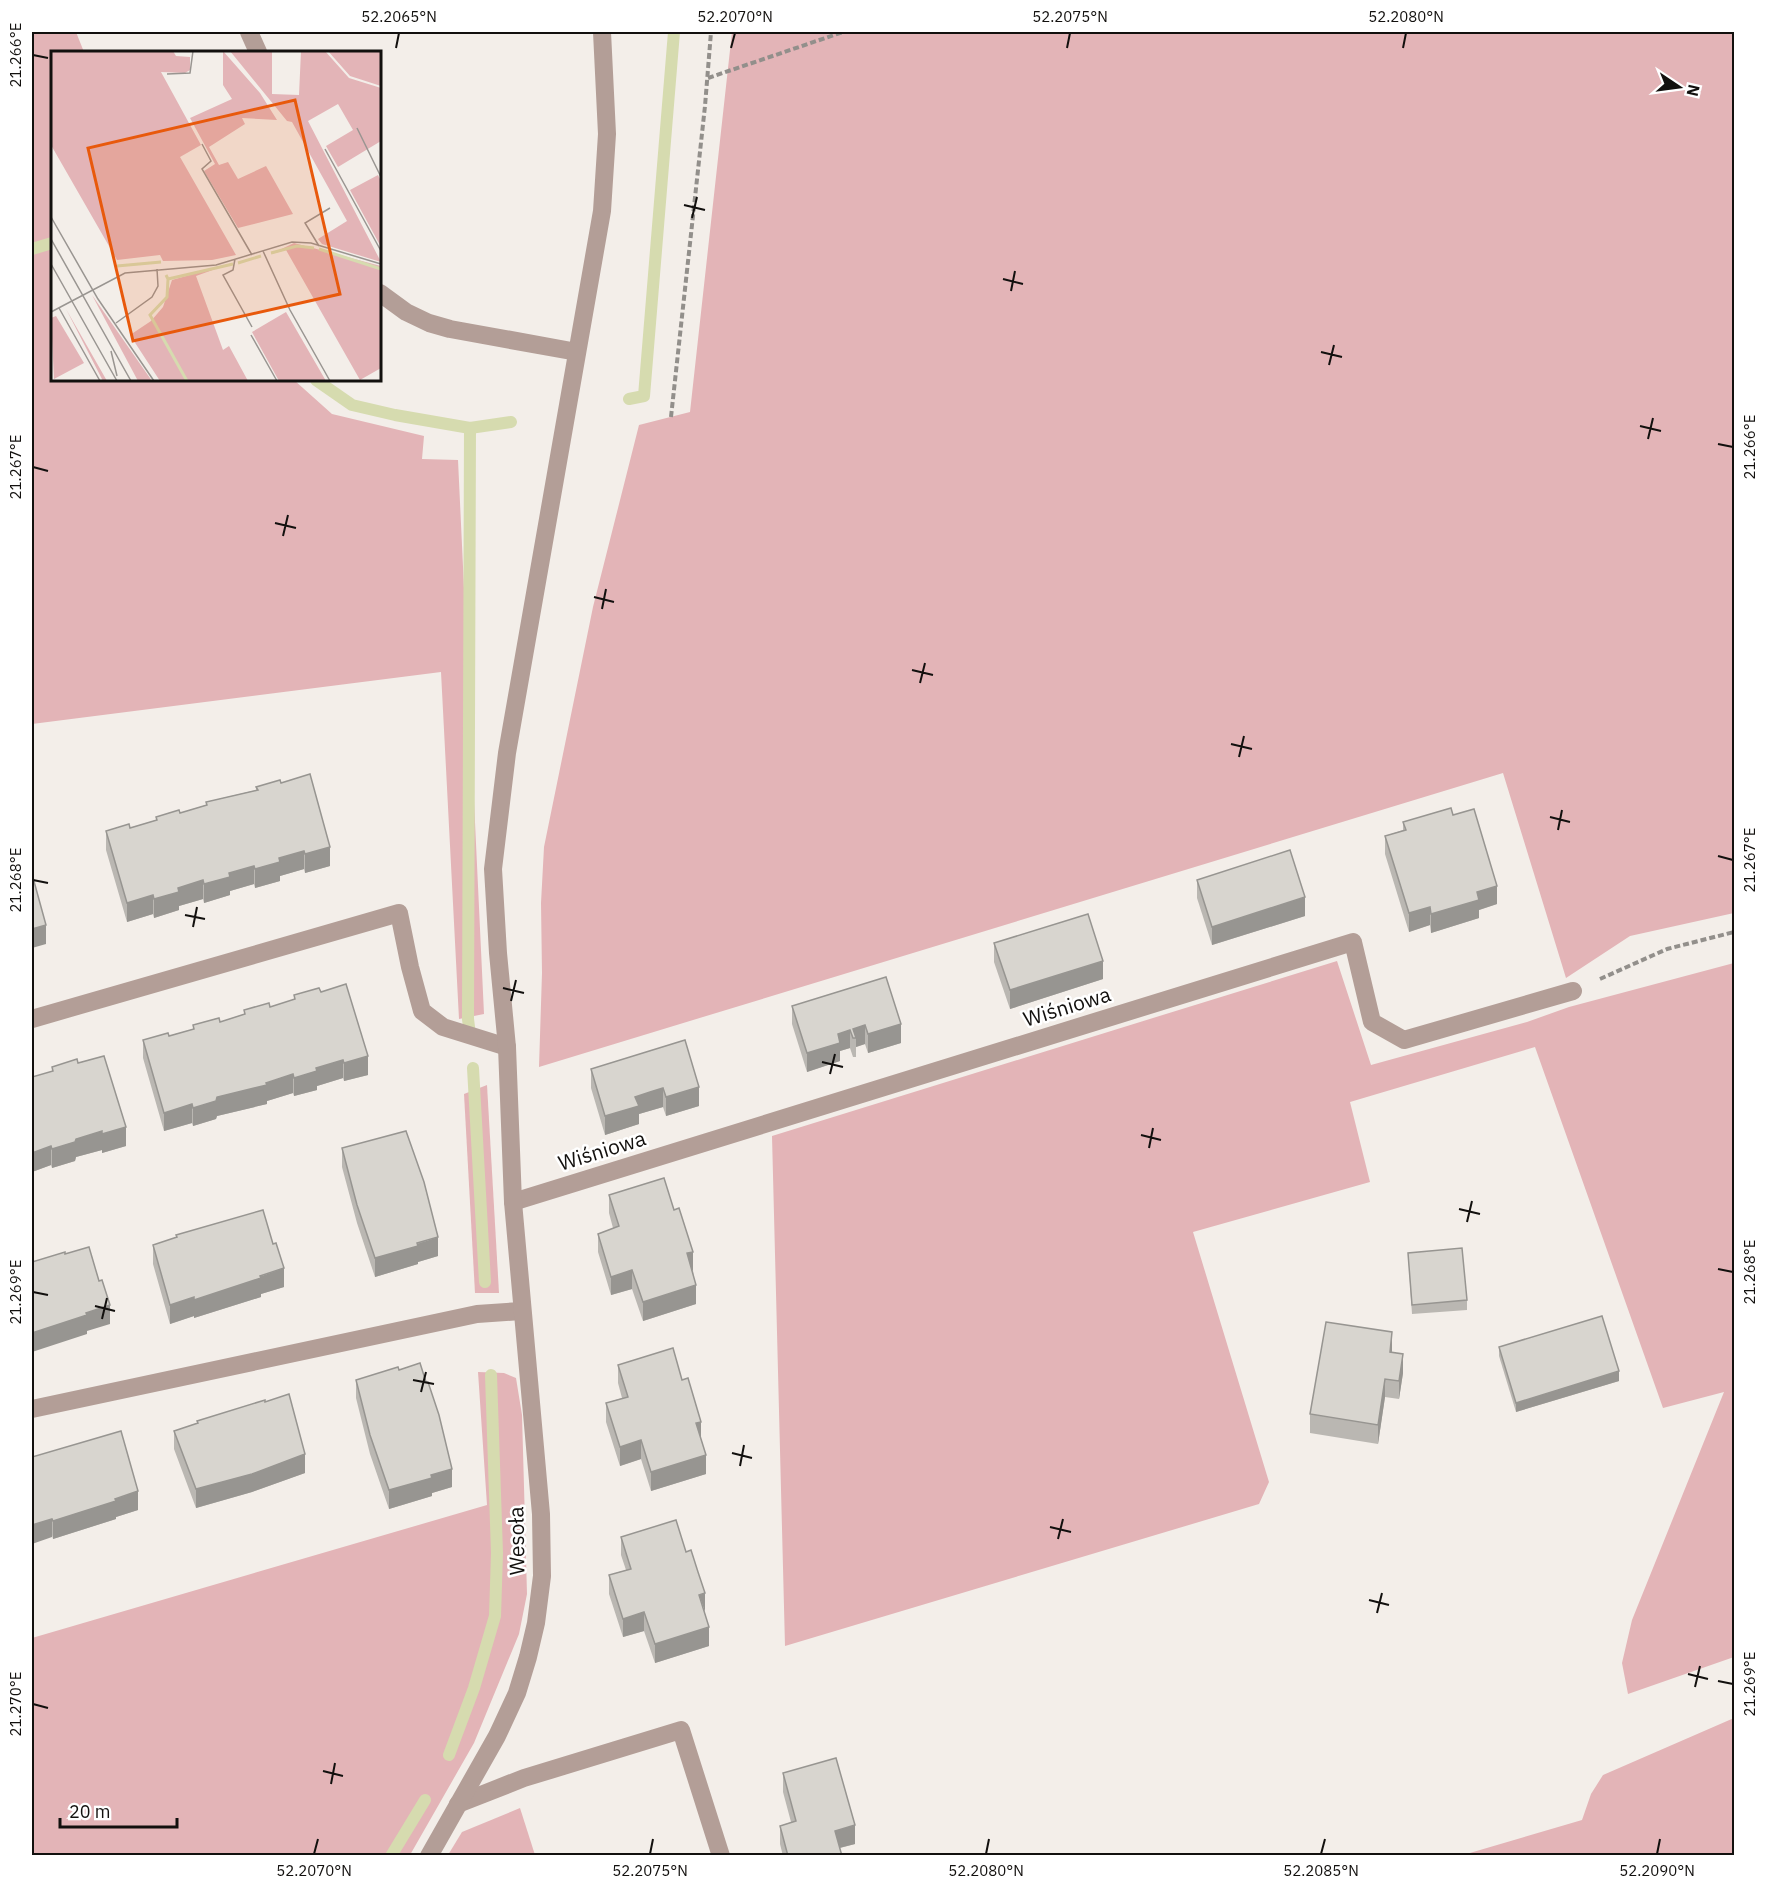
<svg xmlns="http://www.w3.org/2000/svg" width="1766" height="1887" viewBox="0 0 1766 1887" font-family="'IBM Plex Sans',sans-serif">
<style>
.green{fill:#e3b4b7}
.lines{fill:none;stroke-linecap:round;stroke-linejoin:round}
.stream{stroke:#d6dbaf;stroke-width:12}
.path{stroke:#928f8b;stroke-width:4;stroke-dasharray:6 3;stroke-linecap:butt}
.minor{stroke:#b39e97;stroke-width:18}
.wall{fill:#bab7b2}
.shaded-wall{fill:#979591}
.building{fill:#d8d5cf;stroke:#979591;stroke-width:1.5}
.ticks{fill:none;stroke:#12100e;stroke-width:2}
.labels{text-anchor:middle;stroke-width:5;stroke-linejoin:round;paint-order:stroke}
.street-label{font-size:21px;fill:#12100e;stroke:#fff}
.inset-river{fill:none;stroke:#d6dbaf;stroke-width:3}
.inset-road{fill:none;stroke:#999591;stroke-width:1.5}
.view{fill:#e8590c;fill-opacity:0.15;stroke:#e8590c;stroke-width:3}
.inset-edge{fill:none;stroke:#12100e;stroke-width:3}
.neatline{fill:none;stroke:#12100e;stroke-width:2}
.ticks-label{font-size:15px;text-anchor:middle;fill:#12100e}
</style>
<rect width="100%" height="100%" fill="#f3eee9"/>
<!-- green -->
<g class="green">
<polygon points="32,32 76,32 84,52 52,52 52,380 294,380 332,414 424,436 422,459 458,460 484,1014 459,1019 441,672 32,724"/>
<polygon points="732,32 1734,32 1734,913 1630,936 1566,978 1503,773 539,1067 542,973 541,903 544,847 593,607 639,425 690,412"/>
<polygon points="1337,961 1371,1065 1527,1022 1569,1007 1734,963 1734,1657 1628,1694 1622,1663 1632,1620 1724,1392 1663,1408 1535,1047 1350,1102 1370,1182 1193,1232 1269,1482 1259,1504 785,1646 772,1136"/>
<polygon points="487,1085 499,1293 475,1293 464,1094"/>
<polygon points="478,1372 504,1373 516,1378 522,1415 527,1594 519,1634 474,1743 410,1855 32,1855 32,1638 487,1505"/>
<polygon points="1734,1718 1734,1855 1463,1855 1582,1820 1591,1794 1603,1775"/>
<polygon points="520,1808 535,1855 448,1855 462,1832"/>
</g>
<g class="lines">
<!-- stream -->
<g class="stream">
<polyline points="32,249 52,243"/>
<polyline points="316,380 352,405 395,415 470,428"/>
<polyline points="629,399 644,396 674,32"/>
<polyline points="470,1035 468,1019 470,428 511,422"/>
<polyline points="473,1068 485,1282"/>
<polyline points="449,1755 474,1688 495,1616 497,1553 491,1375"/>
<polyline points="391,1856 425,1800"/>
</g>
<!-- path -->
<g class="path">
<polyline points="708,78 843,32"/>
<polyline points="671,417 705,106 711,32"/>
<polyline points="1600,979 1667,949 1734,932"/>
</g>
<!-- minor -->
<g class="minor">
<polyline points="249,32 258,52"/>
<polyline points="380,293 406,312 429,323 450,329 577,352"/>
<polyline points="32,1019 399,913 410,967 422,1011 443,1027 507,1047"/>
<polyline points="513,1202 1353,942 1372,1022 1404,1040 1573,991"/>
<polyline points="32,1409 477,1314 521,1311"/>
<polyline points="458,1804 524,1778 681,1730 721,1856"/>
<polyline points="429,1856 497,1736 517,1693 528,1657 536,1623 542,1576 541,1514 513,1202 507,1047 498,953 493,869 507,753 602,211 607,134 602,32"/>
</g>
</g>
<!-- wall -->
<g class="wall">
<polygon points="281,783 330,866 305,873 304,869 280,876 280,881 255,888 254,884 230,891 230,895 204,903 203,899 179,906 179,910 154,918 153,914 127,922 106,850 106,831 130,828 156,820 156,817 180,813 206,805 206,802 256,790 256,787"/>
<polygon points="1453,815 1497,904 1479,910 1479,918 1431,933 1430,925 1409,932 1385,854 1385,836 1403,830 1403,822"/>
<polygon points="1197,880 1305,916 1212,945 1197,898"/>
<polygon points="994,943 1103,979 1010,1009 994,962"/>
<polygon points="886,977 901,1043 868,1053 865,1044 856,1047 856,1057 853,1057 850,1048 840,1051 840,1061 807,1072 792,1024 792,1006"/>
<polygon points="321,992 368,1075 344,1081 343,1078 317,1086 317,1090 294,1096 293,1093 267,1101 267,1104 217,1116 216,1119 193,1126 192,1123 164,1131 143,1058 143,1040 169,1036 193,1029 193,1025 220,1022 244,1014 244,1010 270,1007 294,1000 294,995"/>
<polygon points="685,1040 699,1106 666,1116 663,1107 639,1114 639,1124 605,1135 591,1088 591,1069"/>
<polygon points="78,1063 126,1146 102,1153 102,1150 76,1157 75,1161 52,1168 51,1165 32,1172 32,1077 52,1072 52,1067"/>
<polygon points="342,1148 438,1256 418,1262 418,1264 375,1277 357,1223 342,1167"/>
<polygon points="609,1195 693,1270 696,1304 643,1321 632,1289 611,1295 598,1252 598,1234 613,1228 609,1213"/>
<polygon points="176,1235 284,1287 261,1294 261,1297 194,1318 194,1316 170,1324 153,1264 153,1245 176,1238"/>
<polygon points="1408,1253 1467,1300 1467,1310 1412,1314"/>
<polygon points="1499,1347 1619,1381 1516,1412 1499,1356"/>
<polygon points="1392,1352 1403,1373 1399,1399 1385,1397 1378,1444 1310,1433 1310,1414"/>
<polygon points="618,1365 682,1380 701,1440 706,1474 651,1491 641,1459 620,1466 606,1422 606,1403 622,1398 618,1383"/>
<polygon points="356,1380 452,1487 432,1493 432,1496 389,1509 370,1454 356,1398"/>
<polygon points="265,1402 305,1473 252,1492 196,1508 174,1449 174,1431 197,1423 197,1421"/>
<polygon points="32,1457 138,1510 116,1517 116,1519 53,1539"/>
<polygon points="621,1537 709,1646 655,1663 644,1631 623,1637 609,1594 609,1575 626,1570 621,1555"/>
<polygon points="783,1773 855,1844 840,1848 842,1856 783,1856 780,1844 780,1826 791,1822 783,1792"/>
</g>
<!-- shaded-wall -->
<g class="shaded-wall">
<polygon points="330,847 330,866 305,873 305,854"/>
<polygon points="304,851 304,869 280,876 280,881 255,888 255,869 279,858"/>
<polygon points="254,866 254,884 230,891 230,895 204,903 204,884 229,873"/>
<polygon points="203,880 203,899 179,906 179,910 154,918 154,899 178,888"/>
<polygon points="1497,886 1497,904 1479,910 1479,918 1431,933 1431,914 1477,892"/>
<polygon points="153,895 153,914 127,922 127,903"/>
<polygon points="1305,897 1305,916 1212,945 1212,927"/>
<polygon points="1430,907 1430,925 1409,932 1409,913"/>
<polygon points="46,925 46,944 32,948 32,929"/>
<polygon points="1103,961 1103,979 1010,1009 1010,990"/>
<polygon points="901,1024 901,1043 868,1053 868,1034"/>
<polygon points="865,1025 865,1044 856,1047 856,1038 853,1029"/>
<polygon points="850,1030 850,1048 840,1051 840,1061 807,1072 807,1053 838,1034"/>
<polygon points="368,1056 368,1075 344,1081 344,1063"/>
<polygon points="343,1060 343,1078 317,1086 317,1090 294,1096 294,1078 316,1068"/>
<polygon points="293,1074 293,1093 267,1101 267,1104 217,1116 216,1119 193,1126 193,1108 217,1097"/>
<polygon points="699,1087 699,1106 666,1116 666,1097"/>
<polygon points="663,1088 663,1107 639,1114 639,1124 605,1135 605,1116 635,1097"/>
<polygon points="192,1104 192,1123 164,1131 164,1113"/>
<polygon points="126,1127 126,1146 102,1153 102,1134"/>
<polygon points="102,1131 102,1150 76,1157 75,1161 52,1168 52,1149 76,1139"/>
<polygon points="51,1146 51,1165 32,1172 32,1153"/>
<polygon points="438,1237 438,1256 418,1262 418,1264 375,1277 375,1258"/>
<polygon points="693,1252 693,1270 687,1272 687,1253"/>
<polygon points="284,1268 284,1287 261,1294 261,1297 194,1318 194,1300"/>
<polygon points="632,1270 632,1289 611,1295 611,1277"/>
<polygon points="696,1285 696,1304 643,1321 643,1302"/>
<polygon points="194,1297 194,1316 170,1324 170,1305"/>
<polygon points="110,1305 110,1324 87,1331 87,1334 32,1352 32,1333 86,1313"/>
<polygon points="1392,1332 1392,1351 1390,1371 1390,1352"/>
<polygon points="1403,1354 1403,1373 1399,1399 1399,1381"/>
<polygon points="1619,1371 1619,1381 1516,1412 1516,1403"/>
<polygon points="1385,1379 1385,1397 1378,1444 1378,1425"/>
<polygon points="701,1422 701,1440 696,1423"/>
<polygon points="641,1440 641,1459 620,1466 620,1447"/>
<polygon points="305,1454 305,1473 252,1492 196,1508 196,1489"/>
<polygon points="706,1455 706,1474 651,1491 651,1472"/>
<polygon points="452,1469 452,1487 432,1493 432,1496 389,1509 389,1490 431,1475"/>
<polygon points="138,1491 138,1510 116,1517 116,1519 53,1539 53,1521"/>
<polygon points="52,1519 52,1537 32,1544 32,1525"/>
<polygon points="705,1593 705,1612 699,1595"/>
<polygon points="644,1612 644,1631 623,1637 623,1619"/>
<polygon points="709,1627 709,1646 655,1663 655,1644"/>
<polygon points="855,1825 855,1844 835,1849 835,1831"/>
</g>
<!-- building -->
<g class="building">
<polygon points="310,774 330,847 305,854 304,851 279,858 280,862 255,869 254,866 229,873 230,877 204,884 203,880 178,888 179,892 154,899 153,895 127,903 106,831 129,824 130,828 157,820 156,817 179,810 180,813 207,805 206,802 258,790 256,787 280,780 281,783"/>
<polygon points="1451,808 1453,815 1474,809 1497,886 1477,892 1479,900 1431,914 1430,907 1409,913 1385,836 1406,830 1403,822"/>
<polygon points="1290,850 1305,897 1212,927 1197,880"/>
<polygon points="32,874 46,925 32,929"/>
<polygon points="1088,914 1103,961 1010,990 994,943"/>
<polygon points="886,977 901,1024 868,1034 865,1025 853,1029 856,1038 853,1038 850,1030 838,1034 840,1043 807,1053 792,1006"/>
<polygon points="346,984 368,1056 344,1063 343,1060 316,1068 317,1071 294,1078 293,1074 266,1083 267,1085 217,1097 216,1101 193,1108 192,1104 164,1113 143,1040 168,1033 169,1036 194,1029 193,1025 219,1018 220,1022 245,1014 244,1010 269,1003 270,1007 295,999 294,995 319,988 321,992"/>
<polygon points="685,1040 699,1087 666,1097 663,1088 650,1092 635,1097 639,1106 605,1116 591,1069"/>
<polygon points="104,1056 126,1127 102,1134 102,1131 76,1139 75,1142 52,1149 51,1146 32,1153 32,1077 53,1071 52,1067 77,1059 78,1063"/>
<polygon points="406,1131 424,1182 438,1237 417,1243 418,1246 375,1258 357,1205 342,1148"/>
<polygon points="664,1178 674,1210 679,1208 693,1252 687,1253 696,1285 643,1302 632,1270 611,1277 598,1234 619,1226 609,1195"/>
<polygon points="263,1210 273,1244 276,1243 284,1268 260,1276 261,1278 194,1300 194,1297 170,1305 153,1245 177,1237 176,1235"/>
<polygon points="89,1247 99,1281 102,1280 110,1305 86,1313 87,1315 32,1333 32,1262 65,1252 65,1254"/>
<polygon points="1462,1248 1467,1300 1412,1305 1408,1253"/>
<polygon points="1602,1316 1619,1371 1516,1403 1499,1347"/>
<polygon points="1326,1322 1392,1332 1390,1352 1403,1354 1399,1381 1385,1379 1378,1425 1310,1414"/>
<polygon points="673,1348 682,1380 688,1378 701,1422 696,1423 706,1455 651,1472 641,1440 620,1447 606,1403 628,1397 618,1365"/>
<polygon points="420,1363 426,1382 428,1382 439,1415 452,1469 431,1475 432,1478 389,1490 370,1435 356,1380 398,1367 399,1370"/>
<polygon points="289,1394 305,1454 252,1474 196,1489 174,1431 198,1423 197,1421 265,1400 265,1402"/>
<polygon points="121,1431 138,1491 115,1499 116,1501 53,1521 52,1519 32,1525 32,1457"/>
<polygon points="676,1520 686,1552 691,1550 698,1572 705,1593 699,1595 709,1627 655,1644 644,1612 623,1619 609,1575 631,1569 621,1537"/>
<polygon points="836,1758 855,1825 835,1831 842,1856 788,1856 780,1826 796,1821 783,1773"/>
</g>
<!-- ticks -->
<path class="ticks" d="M396 48 399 33M731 48 735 33M1067 48 1070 33M1403 48 1406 33M33 55 48 58M684 205 705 210M692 218 697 197M1003 279 1023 284M1011 291 1015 271M1321 352 1342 357M1329 365 1334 345M1640 426 1661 431M1648 439 1653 418M1718 444 1733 447M33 467 48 471M275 523 296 528M283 536 288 515M594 597 614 602M602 609 606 589M912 670 933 675M920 683 925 663M1231 744 1252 749M1239 757 1244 736M1550 817 1570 822M1558 830 1562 810M1718 856 1733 860M33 880 48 883M185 915 205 919M193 927 197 907M503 988 524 993M511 1001 516 980M822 1062 843 1067M830 1074 835 1054M1141 1135 1161 1140M1149 1148 1153 1128M1459 1209 1480 1214M1467 1222 1472 1201M1718 1269 1733 1272M33 1292 48 1295M95 1306 115 1311M102 1319 107 1298M413 1380 434 1384M421 1392 426 1372M732 1453 752 1458M740 1466 744 1445M1050 1527 1071 1532M1058 1539 1063 1519M1369 1600 1389 1605M1377 1613 1382 1593M1688 1674 1708 1679M1718 1681 1733 1684M1695 1687 1700 1666M33 1704 48 1708M323 1771 343 1776M331 1784 335 1763M314 1854 318 1839M650 1854 653 1839M986 1854 989 1839M1321 1854 1325 1839M1657 1854 1660 1839"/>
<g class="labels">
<!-- street labels -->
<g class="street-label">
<text transform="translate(1067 1007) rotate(-17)" y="7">Wiśniowa</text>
<text transform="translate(602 1151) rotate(-17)" y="7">Wiśniowa</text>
<text transform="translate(517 1541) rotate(-91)" y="7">Wesoła</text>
</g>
</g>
<!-- overview -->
<g transform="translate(51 51)">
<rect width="330" height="330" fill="#f3eee9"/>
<path d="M0 0H122L125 5 139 6V19L134 22 110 21 150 94 129 106 185 204 161 209 112 210 109 204 66 209 0 94ZM172 0 209 42 226 69 191 67 194 73 158 96 168 114 177 111 187 128 215 115 242 163 187 177 153 120 164 113 139 67 181 48 172 34ZM179 0H221V43L248 44 250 0H274L298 27 330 37V90L287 116 275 95 302 79 287 53 257 70 330 211 271 193 267 188 296 170 241 71 236 70ZM277 0H330V35L299 25ZM327 124 330 130V196L299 139ZM243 192 330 215V317L309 329 235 199 220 203ZM181 212 145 225 172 299 178 295 197 330H109L79 284 100 270 112 256 121 229ZM41 244 101 330H87ZM15 258 56 330H52ZM235 261 275 330H228L201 281ZM5 265 33 312 3 328 0 267Z" fill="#e3b4b7"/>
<path class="inset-river" d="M268 198 330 218M220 202 246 195 263 197M187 212 210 205M66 215 110 211M115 224 117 228 182 213M117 228 116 246 99 264 136 330"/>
<path class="inset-road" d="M116 23 139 22 142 0M306 77 330 126M151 93 160 110 151 118 201 204M274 98 330 200M0 166 47 248 103 330M0 188 80 330M268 195 254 172 279 157M212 200 239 259 279 330M184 208 182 219 172 224 201 276M0 213 66 330M8 257 49 330M0 261 74 222 165 214 241 191 260 192 330 213M65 272 101 246 107 235 106 218M200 284 226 330M60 300 66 325"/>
<path class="view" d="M244 49 289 243 82 290 37 97Z"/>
<rect width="330" height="330" class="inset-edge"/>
</g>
<!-- border -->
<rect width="1766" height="1887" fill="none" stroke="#ffffff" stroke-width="66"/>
<!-- north arrow -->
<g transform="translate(1679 87) rotate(103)" stroke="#ffffff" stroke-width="4.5" paint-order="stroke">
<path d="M0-4.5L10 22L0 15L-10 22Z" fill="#12100e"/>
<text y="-9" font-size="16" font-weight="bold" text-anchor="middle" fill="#12100e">N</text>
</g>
<!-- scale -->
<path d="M60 1818v9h117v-9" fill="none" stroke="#12100e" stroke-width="3"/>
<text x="69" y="1818" font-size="18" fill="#12100e" stroke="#ffffff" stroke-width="4.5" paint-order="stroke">20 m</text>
<rect x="33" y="33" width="1700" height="1821" class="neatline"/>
<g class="ticks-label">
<text x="399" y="22">52.2065°N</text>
<text x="735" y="22">52.2070°N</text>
<text x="1070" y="22">52.2075°N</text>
<text x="1406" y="22">52.2080°N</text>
<text transform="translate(16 55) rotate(-90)" y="5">21.266°E</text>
<text transform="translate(1750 447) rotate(-90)" y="5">21.266°E</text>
<text transform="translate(16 467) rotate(-90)" y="5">21.267°E</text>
<text transform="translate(1750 860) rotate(-90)" y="5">21.267°E</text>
<text transform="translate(16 880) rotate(-90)" y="5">21.268°E</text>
<text transform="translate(1750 1272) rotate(-90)" y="5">21.268°E</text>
<text transform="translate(16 1292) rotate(-90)" y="5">21.269°E</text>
<text transform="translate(1750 1684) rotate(-90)" y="5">21.269°E</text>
<text transform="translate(16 1704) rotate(-90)" y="5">21.270°E</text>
<text x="314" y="1876">52.2070°N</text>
<text x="650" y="1876">52.2075°N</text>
<text x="986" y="1876">52.2080°N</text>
<text x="1321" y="1876">52.2085°N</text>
<text x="1657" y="1876">52.2090°N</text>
</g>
</svg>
